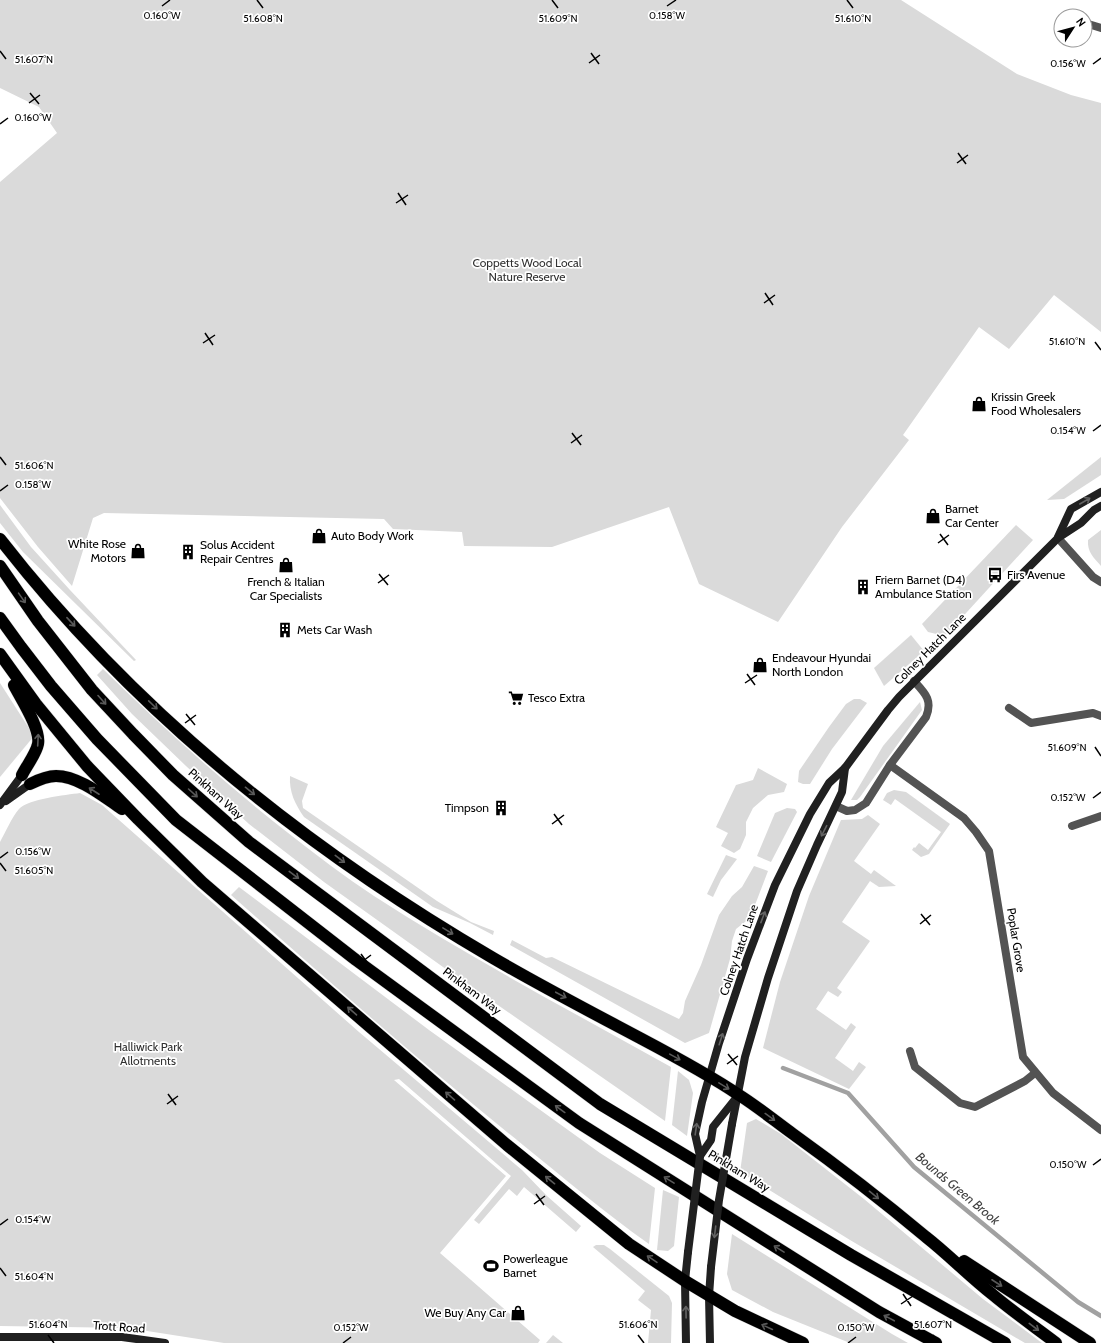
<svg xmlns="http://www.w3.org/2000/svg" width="1101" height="1343" viewBox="0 0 1101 1343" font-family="Cabin,sans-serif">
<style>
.green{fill:#dadada}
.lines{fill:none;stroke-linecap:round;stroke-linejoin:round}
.stream{stroke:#a1a1a1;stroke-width:4.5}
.highway-casing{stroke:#dbdbdb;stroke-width:13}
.street{stroke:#535353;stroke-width:8}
.secondary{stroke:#202020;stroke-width:8}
.highway{stroke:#000;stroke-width:12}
.secondary-bridge{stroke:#202020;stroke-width:8}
.oneway{stroke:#636363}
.oneway2{stroke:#595959}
.ticks{fill:none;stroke:#000;stroke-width:1.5}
.labels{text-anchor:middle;stroke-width:3.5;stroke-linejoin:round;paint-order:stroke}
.park-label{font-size:12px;fill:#313131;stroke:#fff}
.poi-label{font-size:12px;fill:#000;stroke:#fff;text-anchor:start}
.street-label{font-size:12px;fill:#000;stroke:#fff}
.water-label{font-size:13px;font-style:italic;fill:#424242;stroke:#fff}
.ticks-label{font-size:10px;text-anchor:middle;fill:#000;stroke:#fff;stroke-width:3.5;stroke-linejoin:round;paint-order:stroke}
</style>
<rect width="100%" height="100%" fill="#fff"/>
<!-- green -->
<g class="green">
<polygon points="0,0 901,0 1017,74 1071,95 1101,103 1101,332 1054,295 1009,349 979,327 903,435 909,440 842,527 778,622 699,584 669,507 552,547 464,546 462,532 393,529 384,519 104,513 93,518 72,586 38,547 0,498 0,182 57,133 39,107 0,88"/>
<polygon points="1101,457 1101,475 1064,499 1047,500"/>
<polygon points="0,505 31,547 70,590 136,660 134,661 23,552 0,523"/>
<polygon points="1016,525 1033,540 945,636 928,632 922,624"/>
<path d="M1101 530V566C1094 558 1087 552 1088 540Z"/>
<polygon points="911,635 924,651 884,686 874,668"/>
<path d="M103 669C163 728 225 784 292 836 318 856 345 877 374 896 470 958 571 1011 671 1067L665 1121 443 967 324 882 249 824 186 766 132 714 97 675Z"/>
<polygon points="0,683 34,736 0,777"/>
<polygon points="854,699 860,699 867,703 832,749 810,784 803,784 798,782 799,771 829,727 846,704"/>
<polygon points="920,702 922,710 860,797 857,800 851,800 883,746"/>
<polygon points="758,768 787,784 784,792 768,795 753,808 746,822 746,835 740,849 734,853 721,846 728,833 716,827 736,785 753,780"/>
<path d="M290 776 308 784 302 801 303 808 437 901 471 922 494 931 493 935 470 923 433 907 304 817C295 804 289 792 290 776Z"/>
<polygon points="894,790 906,792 950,824 929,854 921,857 912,850 914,847 915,848 919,843 928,850 941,832 895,799 891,805 883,800 887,793"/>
<path d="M80 793 102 805 359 1032 522 1170 547 1196 581 1226 576 1232 524 1187 517 1196 509 1189 479 1224 474 1220 511 1176 399 1079 394 1080 506 1176 440 1253 540 1340 538 1343H224L128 1328 0 1326V842C5 833 12 817 19 809 28 799 66 795 80 793Z"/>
<polygon points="787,808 795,809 797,812 771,862 757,856 775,813"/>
<polygon points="868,815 880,824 854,861 871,874 874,870 896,886 879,887 870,881 842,922 870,941 837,988 842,992 838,997 828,991 816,1009 846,1030 851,1023 856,1027 835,1058 853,1071 859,1062 866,1067 849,1089 763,1048 780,982 809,896 841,820 862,819"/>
<polygon points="726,855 737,859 721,880 713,897 707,894"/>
<polygon points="754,866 768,871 750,918 736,929 732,941 730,959 709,1033 685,1043 510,945 512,940 546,958 552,957 679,1019 683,1013 685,1001 701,965 719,915 732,896 742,887"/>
<path d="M239 887 429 1030 600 1153 655 1188 649 1244C605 1213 564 1178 523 1145 423 1064 327 980 231 895Z"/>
<polygon points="678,1071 689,1080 693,1093 687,1136 672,1125"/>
<polygon points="756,1119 781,1134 864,1199 983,1299 1042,1343 1025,1343 850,1240 740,1172 747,1123"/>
<polygon points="663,1190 679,1197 674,1246 668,1251 657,1250"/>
<polygon points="732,1234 892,1334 908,1343 850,1343 773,1312 732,1290 727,1274"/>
<polygon points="596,1245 604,1245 610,1249 669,1296 672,1303 671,1343 648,1343 651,1310 638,1300 645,1291 593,1247"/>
<polygon points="553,1335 563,1343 546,1343"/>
</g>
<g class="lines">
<!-- stream -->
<polyline class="stream" points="783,1068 848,1093 914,1167 1078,1302 1101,1316"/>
<!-- highway casing -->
<g class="highway-casing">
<g id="highway">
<path d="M0 539C133 710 306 849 493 958 541 986 591 1012 640 1038 674 1056 708 1074 739 1095 758 1107 775 1121 793 1134 839 1167 883 1201 926 1237 949 1255 969 1276 992 1294 1012 1311 1035 1327 1056 1343"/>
<polyline points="0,566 38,621 92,690 133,734 173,775 249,842 600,1104 851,1255 1005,1343"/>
<polyline points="0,618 21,647 51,686 97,739 176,820 356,960 579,1123 879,1312 936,1343"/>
<polyline points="0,654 36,704 87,766 138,819 202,882 507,1145 629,1244 685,1281 735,1311 803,1343"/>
<path d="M14 685C21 699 41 729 38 744 36 754 27 765 22 775"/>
<path d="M30 784C38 780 47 776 56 776 79 776 104 797 122 809"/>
<polyline points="964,1261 1090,1343"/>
</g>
</g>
<!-- street -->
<g class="street">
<polyline points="1085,23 1101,28"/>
<polyline points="1058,538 1093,577 1101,582"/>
<polyline points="1009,708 1031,723 1093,713 1101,716"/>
<polyline points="890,765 964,818 976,832 989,851 1023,1057 1053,1093 1101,1130"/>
<path d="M836 806 847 811 855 810 866 803 890 765 926 717C933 700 925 693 914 681"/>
<polyline points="1072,826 1101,816"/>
<polyline points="910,1051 915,1067 960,1103 975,1107 1025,1081 1035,1073"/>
</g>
<!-- secondary -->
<g class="secondary">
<polyline points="1058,537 1071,509 1101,492"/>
<polyline points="6,801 30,784"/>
<polyline points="0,805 22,775"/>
<polyline points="732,1124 745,1057 768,978 797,891 817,845 842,792 845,768"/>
<polyline points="700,1156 695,1134 702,1102 719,1043 747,959 775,885 810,814 829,783 845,768 888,710 899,697 1058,538 1081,523 1094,510 1101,506"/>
<polyline points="700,1156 711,1140 713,1127 737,1097"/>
<polyline points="0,1337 122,1337 165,1343"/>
<polyline points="686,1343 685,1281 688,1252"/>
<polyline points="710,1343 709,1296 711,1267"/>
</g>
<!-- highway -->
<use href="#highway" class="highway"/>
<!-- secondary-bridge -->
<g class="secondary-bridge">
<polyline points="688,1252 700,1156"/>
<polyline points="711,1267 719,1200 732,1124"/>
</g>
</g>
<!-- one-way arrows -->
<defs><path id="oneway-shaft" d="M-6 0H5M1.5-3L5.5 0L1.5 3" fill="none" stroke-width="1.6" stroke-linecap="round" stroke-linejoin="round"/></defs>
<g class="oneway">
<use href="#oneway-shaft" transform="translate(1085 501) rotate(-30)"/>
<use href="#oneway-shaft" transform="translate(824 831) rotate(117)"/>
<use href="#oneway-shaft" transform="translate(763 917) rotate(-69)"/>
<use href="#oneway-shaft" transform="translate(721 1039) rotate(-72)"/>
<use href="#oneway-shaft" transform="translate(696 1129) rotate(-82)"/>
<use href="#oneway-shaft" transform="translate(715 1232) rotate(97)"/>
<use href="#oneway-shaft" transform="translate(686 1312) rotate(-91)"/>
</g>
<g class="oneway2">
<use href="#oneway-shaft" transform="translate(22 598) rotate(55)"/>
<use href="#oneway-shaft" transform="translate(71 622) rotate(47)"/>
<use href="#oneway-shaft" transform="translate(102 700) rotate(48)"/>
<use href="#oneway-shaft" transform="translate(153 705) rotate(44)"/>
<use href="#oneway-shaft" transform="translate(38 740) rotate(-87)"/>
<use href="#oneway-shaft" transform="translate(94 791) rotate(-147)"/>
<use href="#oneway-shaft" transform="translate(250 791) rotate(39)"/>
<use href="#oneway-shaft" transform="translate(193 793) rotate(42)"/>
<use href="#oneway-shaft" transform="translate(340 859) rotate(37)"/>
<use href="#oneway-shaft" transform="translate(294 875) rotate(37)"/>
<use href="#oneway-shaft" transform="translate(448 931) rotate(31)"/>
<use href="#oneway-shaft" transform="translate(561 995) rotate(28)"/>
<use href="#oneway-shaft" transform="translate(352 1011) rotate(-139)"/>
<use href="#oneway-shaft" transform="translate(675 1057) rotate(29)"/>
<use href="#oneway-shaft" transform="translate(724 1086) rotate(31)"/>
<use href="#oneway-shaft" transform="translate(450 1096) rotate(-139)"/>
<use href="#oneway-shaft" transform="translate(560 1109) rotate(-144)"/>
<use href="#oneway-shaft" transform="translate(770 1117) rotate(36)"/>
<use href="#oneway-shaft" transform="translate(550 1180) rotate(-141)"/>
<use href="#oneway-shaft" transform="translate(669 1180) rotate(-148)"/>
<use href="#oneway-shaft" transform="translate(874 1195) rotate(39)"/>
<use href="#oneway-shaft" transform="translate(779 1249) rotate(-148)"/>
<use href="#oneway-shaft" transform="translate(652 1259) rotate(-146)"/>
<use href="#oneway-shaft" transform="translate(997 1283) rotate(33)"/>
<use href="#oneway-shaft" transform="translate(889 1318) rotate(-152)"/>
<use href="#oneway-shaft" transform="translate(767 1327) rotate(-155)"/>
<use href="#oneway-shaft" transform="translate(1034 1327) rotate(37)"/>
</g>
<!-- ticks -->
<path class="ticks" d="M257 0 263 8M552 0 558 8M847 0 853 8M162 6 170 0M667 6 676 0M0 51 6 59M591 53 599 64M589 63 600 55M1093 64 1101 58M30 93 39 104M29 103 40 95M0 124 8 118M958 153 966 164M957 163 968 155M398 193 406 205M396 203 408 195M765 293 773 305M764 303 775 295M205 333 213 345M1095 342 1101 350M203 343 215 335M1093 431 1101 425M572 433 581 445M571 443 582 435M0 457 6 465M0 491 8 485M940 534 948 545M938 543 949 535M379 574 388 585M378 583 389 575M747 674 755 685M745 683 757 675M186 714 195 725M185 723 196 715M1095 747 1101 756M1093 798 1101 792M554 814 562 825M552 824 564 815M0 858 8 852M0 863 6 871M921 914 930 925M920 924 931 915M361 954 369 965M359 964 371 955M728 1054 737 1065M727 1064 738 1056M168 1094 176 1105M167 1104 178 1096M1093 1165 1101 1159M536 1194 544 1205M534 1204 545 1196M0 1225 8 1219M0 1268 6 1276M903 1294 911 1306M901 1304 913 1296M48 1335 54 1343M638 1335 644 1343M933 1335 938 1343M343 1343 351 1337M848 1343 856 1337"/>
<!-- icons -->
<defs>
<g id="shop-bare" transform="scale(1.2)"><path d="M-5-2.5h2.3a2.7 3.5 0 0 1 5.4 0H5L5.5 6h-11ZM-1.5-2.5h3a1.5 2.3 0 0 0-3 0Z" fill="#000" stroke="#fff" stroke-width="2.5" paint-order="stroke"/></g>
<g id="building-bare" transform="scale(1.2)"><path d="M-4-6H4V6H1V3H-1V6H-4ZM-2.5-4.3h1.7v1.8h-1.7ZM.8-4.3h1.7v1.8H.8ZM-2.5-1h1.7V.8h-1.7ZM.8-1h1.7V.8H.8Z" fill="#000" stroke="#fff" stroke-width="2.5" paint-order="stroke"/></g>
<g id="bus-bare" transform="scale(1.2)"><path d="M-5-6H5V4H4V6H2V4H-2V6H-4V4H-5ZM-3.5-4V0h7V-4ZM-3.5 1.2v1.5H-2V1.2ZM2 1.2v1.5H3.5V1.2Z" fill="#000" stroke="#fff" stroke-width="2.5" paint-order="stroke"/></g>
<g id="supermarket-bare" transform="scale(1.2)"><path d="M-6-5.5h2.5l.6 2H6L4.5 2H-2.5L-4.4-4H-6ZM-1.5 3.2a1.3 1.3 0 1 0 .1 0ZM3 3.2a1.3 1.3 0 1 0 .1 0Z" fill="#000" stroke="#fff" stroke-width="2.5" paint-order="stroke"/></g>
<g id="stadium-bare" transform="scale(1.2)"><path d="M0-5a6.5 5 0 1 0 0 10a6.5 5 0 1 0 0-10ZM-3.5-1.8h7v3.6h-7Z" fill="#000" stroke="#fff" stroke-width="2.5" paint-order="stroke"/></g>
</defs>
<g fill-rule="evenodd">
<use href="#shop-bare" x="979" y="404"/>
<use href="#shop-bare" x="933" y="516"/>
<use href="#shop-bare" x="319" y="536"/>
<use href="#shop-bare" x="138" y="551"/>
<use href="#building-bare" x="188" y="552"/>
<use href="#shop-bare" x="286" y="565"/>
<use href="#bus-bare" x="995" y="575"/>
<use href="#building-bare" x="863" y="587"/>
<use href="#building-bare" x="285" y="630"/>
<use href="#shop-bare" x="760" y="665"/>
<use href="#supermarket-bare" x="516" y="698"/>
<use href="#building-bare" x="501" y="808"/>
<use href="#stadium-bare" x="491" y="1266"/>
<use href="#shop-bare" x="518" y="1313"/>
</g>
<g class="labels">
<!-- park labels -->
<g class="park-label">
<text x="527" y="267">Coppetts Wood Local<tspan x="527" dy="14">Nature Reserve</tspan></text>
<text x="148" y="1051">Halliwick Park<tspan x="148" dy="14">Allotments</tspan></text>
</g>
<!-- poi labels -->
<g class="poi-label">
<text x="991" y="401">Krissin Greek<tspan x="991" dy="14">Food Wholesalers</tspan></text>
<text x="945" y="513">Barnet<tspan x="945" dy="14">Car Center</tspan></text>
<text x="331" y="540">Auto Body Work</text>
<text x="126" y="548" text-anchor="end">White Rose<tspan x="126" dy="14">Motors</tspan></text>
<text x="200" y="549">Solus Accident<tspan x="200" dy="14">Repair Centres</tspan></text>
<text x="1007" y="579">Firs Avenue</text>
<text x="875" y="584">Friern Barnet (D4)<tspan x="875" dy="14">Ambulance Station</tspan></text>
<text x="286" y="586" text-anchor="middle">French &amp; Italian<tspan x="286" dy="14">Car Specialists</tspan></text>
<text x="297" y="634">Mets Car Wash</text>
<text x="772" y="662">Endeavour Hyundai<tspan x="772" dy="14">North London</tspan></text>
<text x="528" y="702">Tesco Extra</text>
<text x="489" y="812" text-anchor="end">Timpson</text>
<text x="503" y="1263">Powerleague<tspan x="503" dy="14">Barnet</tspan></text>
<text x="506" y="1317" text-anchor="end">We Buy Any Car</text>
</g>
<!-- street labels -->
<g class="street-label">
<text transform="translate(930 649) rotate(-45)" y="4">Colney Hatch Lane</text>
<text transform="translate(216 794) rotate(42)" y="4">Pinkham Way</text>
<text transform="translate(1016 940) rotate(81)" y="4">Poplar Grove</text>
<text transform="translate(739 950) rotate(-71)" y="4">Colney Hatch Lane</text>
<text transform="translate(472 991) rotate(37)" y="4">Pinkham Way</text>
<text transform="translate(739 1171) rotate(31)" y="4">Pinkham Way</text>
<text transform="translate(119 1327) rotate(4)" y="4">Trott Road</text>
</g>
<!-- water labels -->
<g class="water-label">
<text transform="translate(958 1188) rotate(40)" y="5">Bounds Green Brook</text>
</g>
</g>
<g class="ticks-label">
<text x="162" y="19">0.160°W</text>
<text x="667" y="19">0.158°W</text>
<text x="263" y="22">51.608°N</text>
<text x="558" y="22">51.609°N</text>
<text x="853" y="22">51.610°N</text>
<text x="34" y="63">51.607°N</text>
<text x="1068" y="67">0.156°W</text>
<text x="33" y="121">0.160°W</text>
<text x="1067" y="345">51.610°N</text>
<text x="1068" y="434">0.154°W</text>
<text x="34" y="469">51.606°N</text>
<text x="33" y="488">0.158°W</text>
<text x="1067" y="751">51.609°N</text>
<text x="1068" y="801">0.152°W</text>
<text x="33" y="855">0.156°W</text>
<text x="34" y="874">51.605°N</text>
<text x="1068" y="1168">0.150°W</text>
<text x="33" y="1223">0.154°W</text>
<text x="34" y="1280">51.604°N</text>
<text x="48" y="1328">51.604°N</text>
<text x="638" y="1328">51.606°N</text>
<text x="933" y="1328">51.607°N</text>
<text x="351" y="1331">0.152°W</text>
<text x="856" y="1331">0.150°W</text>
</g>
<!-- north arrow -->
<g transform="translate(1073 28) rotate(54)"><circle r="19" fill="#ffffff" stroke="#999999"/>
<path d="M0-3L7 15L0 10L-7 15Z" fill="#000000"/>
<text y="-6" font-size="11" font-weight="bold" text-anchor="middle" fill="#000000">N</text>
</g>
</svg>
